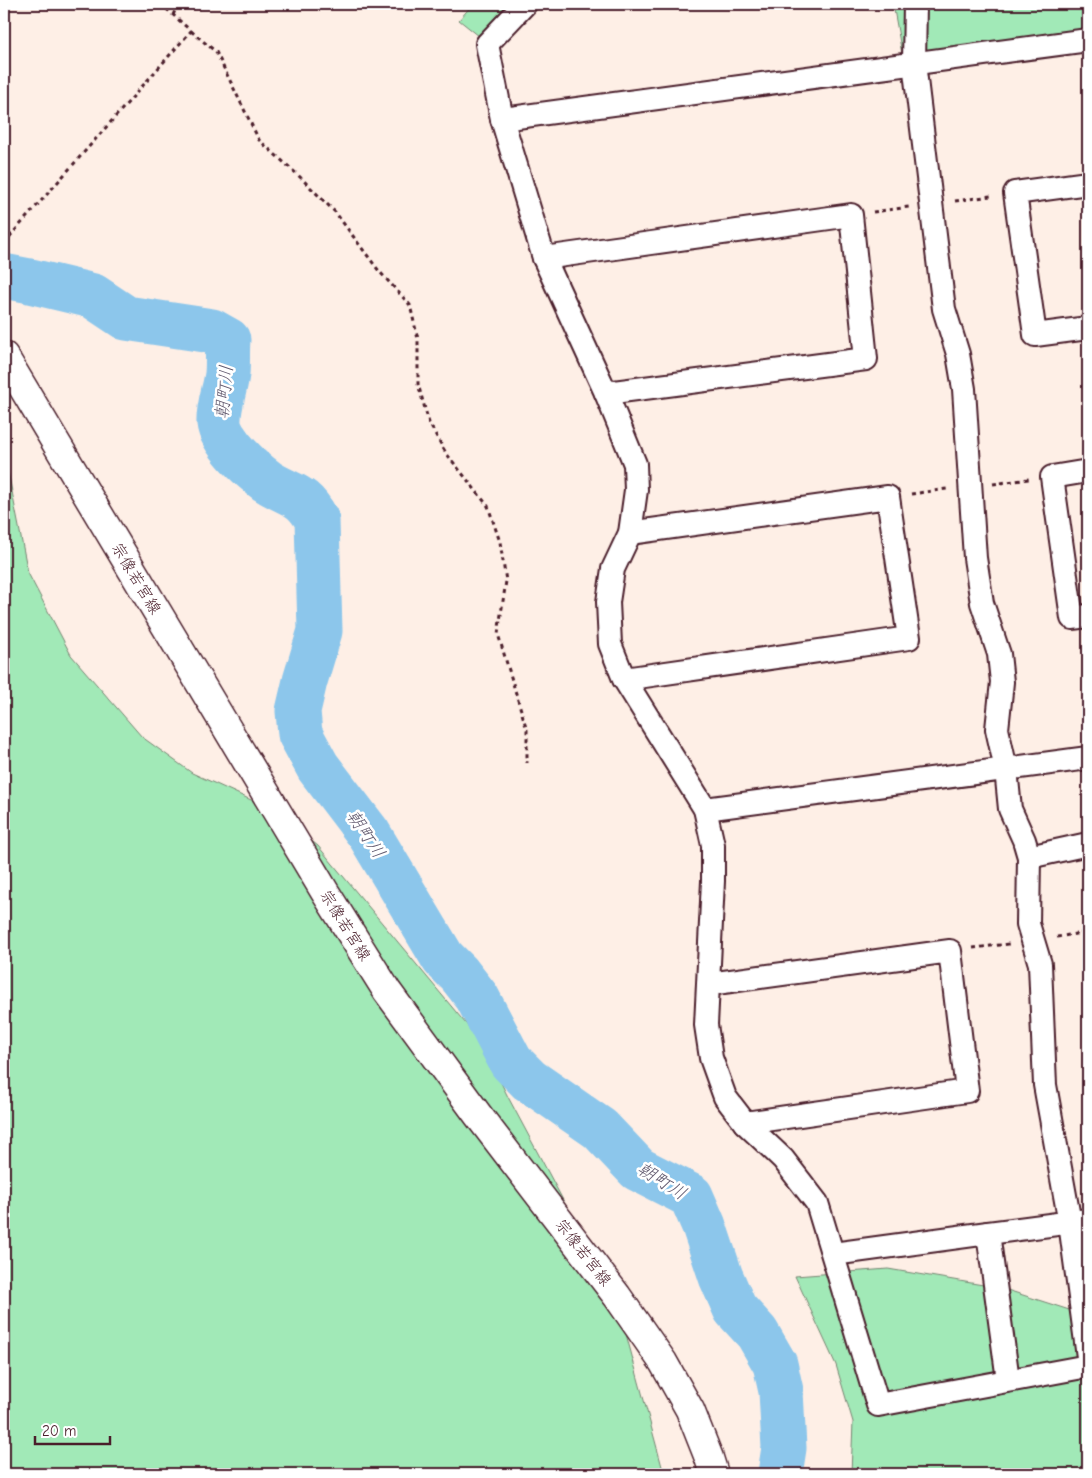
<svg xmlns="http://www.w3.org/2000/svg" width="1092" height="1478" viewBox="0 0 1092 1478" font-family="'Comic Neue','Klee One',sans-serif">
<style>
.green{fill:#a1e9b7;stroke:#768471}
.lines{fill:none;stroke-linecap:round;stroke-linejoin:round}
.river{stroke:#8cc6eb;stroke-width:45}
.street-casing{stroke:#4a1f2b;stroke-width:26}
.secondary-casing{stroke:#4a1f2b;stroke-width:31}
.path{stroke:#4a1f2b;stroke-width:3;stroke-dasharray:4 4;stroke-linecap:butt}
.street{stroke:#fff;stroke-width:22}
.secondary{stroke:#fff;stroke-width:28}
.labels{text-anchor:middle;stroke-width:5;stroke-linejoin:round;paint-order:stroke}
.street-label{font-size:16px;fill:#4a1f2b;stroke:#fff}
.water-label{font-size:18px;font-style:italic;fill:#61596e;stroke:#fff}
</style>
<rect width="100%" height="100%" fill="#feefe6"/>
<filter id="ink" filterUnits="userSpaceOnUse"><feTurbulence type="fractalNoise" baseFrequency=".02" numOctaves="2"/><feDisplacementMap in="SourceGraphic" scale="10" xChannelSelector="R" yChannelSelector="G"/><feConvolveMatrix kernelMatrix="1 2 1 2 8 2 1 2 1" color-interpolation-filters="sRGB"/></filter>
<g filter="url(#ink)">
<!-- green -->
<g class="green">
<polygon points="473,4 509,4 479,36 459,20"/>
<polygon points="893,4 1088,4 1088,29 902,54"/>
<polygon points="4,451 28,573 71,655 142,737 192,773 273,810 318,846 481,1042 508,1097 580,1232 626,1334 664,1474 4,1474"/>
<polygon points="888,1269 1001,1288 1088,1316 1088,1474 851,1474 853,1422 836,1365 795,1276"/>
</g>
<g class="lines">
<!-- river -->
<path class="river" d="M4 276 30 281 93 296 126 318 212 331 228 340C227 351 228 363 227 374 225 390 218 407 219 423 221 442 252 470 267 481 290 496 302 492 317 520L320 631 305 681 298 711 300 734 318 767 369 834 443 958 459 974 477 997 511 1062 529 1080 600 1129 638 1169 691 1196 704 1226 721 1277 735 1309 757 1333 775 1364 781 1391 784 1448 780 1474"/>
<!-- street casing -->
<g class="street-casing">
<g id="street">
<polyline points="525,4 487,44 502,119 544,258 606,393 635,464 636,490 630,533 613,569 608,602 610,644 624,679 705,809 713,845 713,881 706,1025 711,1058 725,1097 745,1123 783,1159 817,1203 878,1405 1088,1366"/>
<polyline points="915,4 914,63 944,309 958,354 964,389 975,558 982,603 999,654 1002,682 997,729 1006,769 1010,809 1024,840 1029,857 1028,924 1040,964 1045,1085 1070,1223 1088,1357"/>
<polyline points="502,119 1088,40"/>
<polyline points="1088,183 1015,193 1035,335 1088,328"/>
<polyline points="544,258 851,215 866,359 606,393"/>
<polyline points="1088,471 1052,477 1072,618 1088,616"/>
<polyline points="624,679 909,638 888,497 630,533"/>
<polyline points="705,809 1088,758"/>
<polyline points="1029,857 1088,844"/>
<polyline points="709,984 950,951 967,1091 745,1123"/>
<polyline points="988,1233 1088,1220"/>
<polyline points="833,1254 988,1233 1008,1380"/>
</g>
</g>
<!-- secondary casing -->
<g class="secondary-casing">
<polyline id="secondary" points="4,356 325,892 387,991 478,1115 617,1296 663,1362 690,1410 709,1458 714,1474"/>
</g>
<!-- path -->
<g class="path">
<polyline points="173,15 178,4"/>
<polyline points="191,31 216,52 259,140 298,175 335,212 379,271 410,305 418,339 418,384 429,423 446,453 488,506 500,542 506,581 498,634 527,730 527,763"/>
<polyline points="955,201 991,196"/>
<polyline points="873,212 909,207"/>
<polyline points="4,243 191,31 161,4"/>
<polyline points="993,484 1029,479"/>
<polyline points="911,494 947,489"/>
<polyline points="1057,937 1088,932"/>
<polyline points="973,948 1009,944"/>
</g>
<!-- street -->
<use href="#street" class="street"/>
<!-- secondary -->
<use href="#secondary" class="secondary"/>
</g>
</g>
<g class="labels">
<!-- street labels -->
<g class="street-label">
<text transform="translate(137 578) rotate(59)" y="6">宗像若宮線</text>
<text transform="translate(346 925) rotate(58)" y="6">宗像若宮線</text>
<text transform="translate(584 1252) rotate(52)" y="6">宗像若宮線</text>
</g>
<!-- water labels -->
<g class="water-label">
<text transform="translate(224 392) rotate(-85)" y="6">朝町川</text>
<text transform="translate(366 834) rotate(56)" y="6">朝町川</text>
<text transform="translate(662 1181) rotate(32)" y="6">朝町川</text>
</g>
</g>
<!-- margin -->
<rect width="1092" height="1478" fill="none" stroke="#fff" stroke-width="20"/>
<rect x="10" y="10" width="1072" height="1458" fill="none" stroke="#4a1f2b" stroke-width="2" filter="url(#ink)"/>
<!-- scale -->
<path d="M35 1436v8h75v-8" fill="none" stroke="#4a1f2b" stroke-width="2.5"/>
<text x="42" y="1436" font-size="15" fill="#4a1f2b" stroke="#ffffff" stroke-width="4" paint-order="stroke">20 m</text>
</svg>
